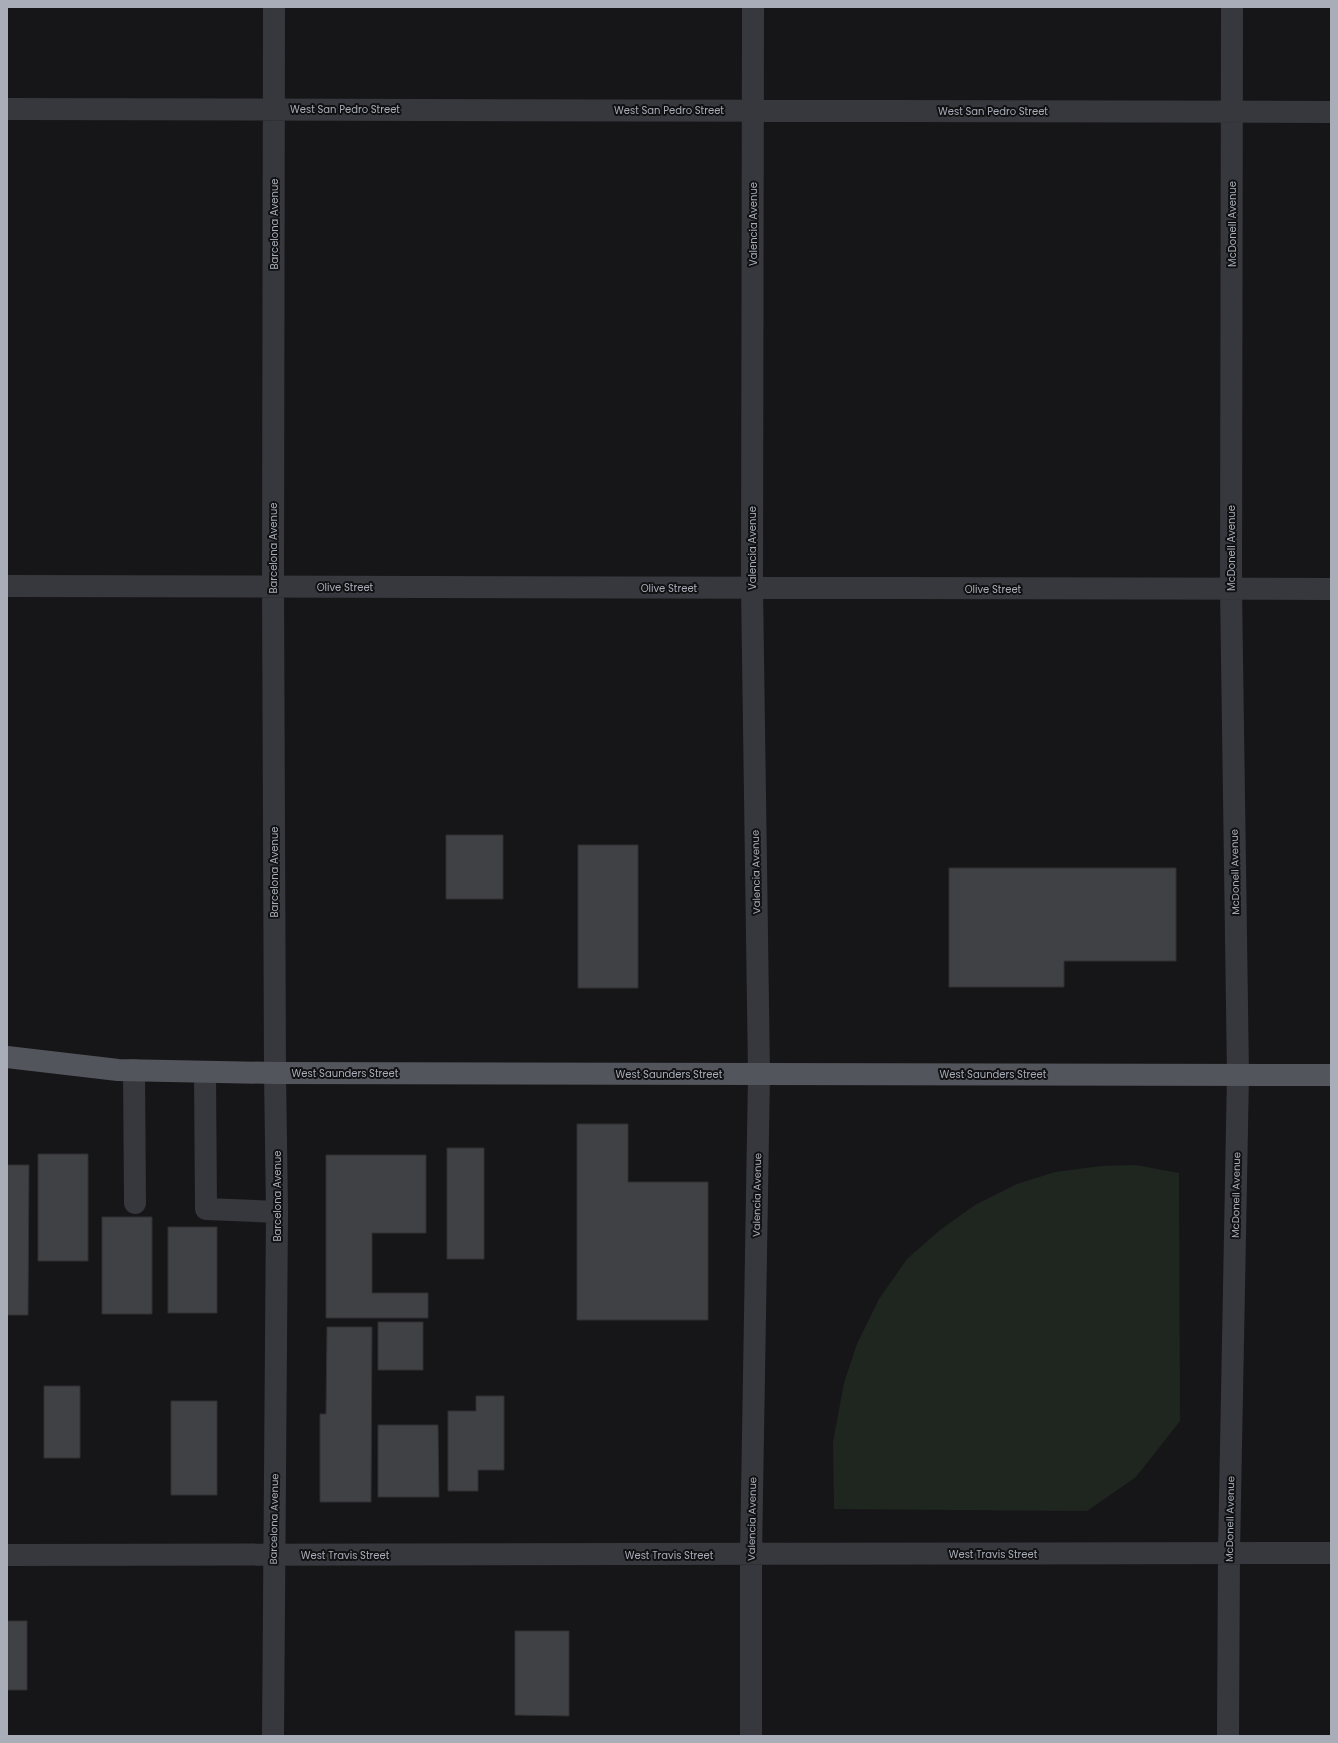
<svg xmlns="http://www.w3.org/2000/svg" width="1338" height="1743" viewBox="0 0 1338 1743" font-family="Poppins,sans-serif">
  <rect width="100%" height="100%" fill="#161618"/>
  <path fill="#1e261f" d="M1136,1165l43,8 1,248 -44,56 -49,34 -253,-2 -1,-67 11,-59 13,-39 22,-45 28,-40 33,-29 35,-25 42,-21 38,-12 46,-6z"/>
  <path fill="#404145" stroke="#303034" d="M446,835h57v64h-57z
    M578,845h60v143h-60z
    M949,868h227v93h-112v26h-115z
    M577,1124h51v58h80v138h-131z
    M447,1148h37v111h-37z
    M38,1154h50v107h-50z
    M326,1155h100v78h-54v60h56v25h-102z
    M7,1165h22l-1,150h-21z
    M102,1217h50v97h-50z
    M168,1227h49v86h-49z
    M378,1322h45v48h-45z
    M327,1327h45l-1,175h-51v-88h6z
    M44,1386h36v72h-36z
    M476,1396h28v74h-26v21h-30v-80h28z
    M171,1401h46v94h-46z
    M378,1425h60l1,72h-61z
    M7,1621h20v69h-20z
    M515,1631h54v85l-54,-1z"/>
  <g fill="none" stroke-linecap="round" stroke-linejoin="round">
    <path stroke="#37383d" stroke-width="22" d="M7,109l1324,3
      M7,586l1324,3
      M134,1070l1,133
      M205,1072l1,137 71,3
      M7,1555l1324,-2
      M273,1736l4,-524 -2,-139 -2,-487 1,-579
      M751,1736v-181l8,-481 -7,-486 1,-581
      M1228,1736l1,-183 9,-478 -7,-486 1,-582"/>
    <path stroke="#53555c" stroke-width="22" d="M7,1057l111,13 157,3 1056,2"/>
  </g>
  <g text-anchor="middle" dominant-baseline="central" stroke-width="4" stroke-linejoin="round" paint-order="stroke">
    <g font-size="10" fill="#a8adb8" stroke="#111113">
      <text x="345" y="109">West San Pedro Street</text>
      <text x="669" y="110">West San Pedro Street</text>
      <text x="993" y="111">West San Pedro Street</text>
      <text transform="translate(274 224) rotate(-90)">Barcelona Avenue</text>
      <text transform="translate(753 224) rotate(-90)">Valencia Avenue</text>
      <text transform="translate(1232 224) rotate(-90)">McDonell Avenue</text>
      <text transform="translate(273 548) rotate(-90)">Barcelona Avenue</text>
      <text transform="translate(752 548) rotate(-90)">Valencia Avenue</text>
      <text transform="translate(1231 548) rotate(-90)">McDonell Avenue</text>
      <text x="345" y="587">Olive Street</text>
      <text x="669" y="588">Olive Street</text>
      <text x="993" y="589">Olive Street</text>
      <text transform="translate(274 872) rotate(-90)">Barcelona Avenue</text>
      <text transform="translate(756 872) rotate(-91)">Valencia Avenue</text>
      <text transform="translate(1235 872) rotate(-91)">McDonell Avenue</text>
      <text x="345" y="1073">West Saunders Street</text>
      <text x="669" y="1074">West Saunders Street</text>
      <text x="993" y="1074">West Saunders Street</text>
      <text transform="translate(757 1195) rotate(-89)">Valencia Avenue</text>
      <text transform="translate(1236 1195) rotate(-89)">McDonell Avenue</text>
      <text transform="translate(277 1196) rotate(-90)">Barcelona Avenue</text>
      <text transform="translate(274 1519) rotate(-89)">Barcelona Avenue</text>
      <text transform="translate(752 1519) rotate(-89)">Valencia Avenue</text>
      <text transform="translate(1230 1519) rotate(-89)">McDonell Avenue</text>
      <text x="993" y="1554">West Travis Street</text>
      <text x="345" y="1555">West Travis Street</text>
      <text x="669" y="1555">West Travis Street</text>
    </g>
  </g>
  <rect width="1338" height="1743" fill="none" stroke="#a8adb8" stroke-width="16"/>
</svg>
